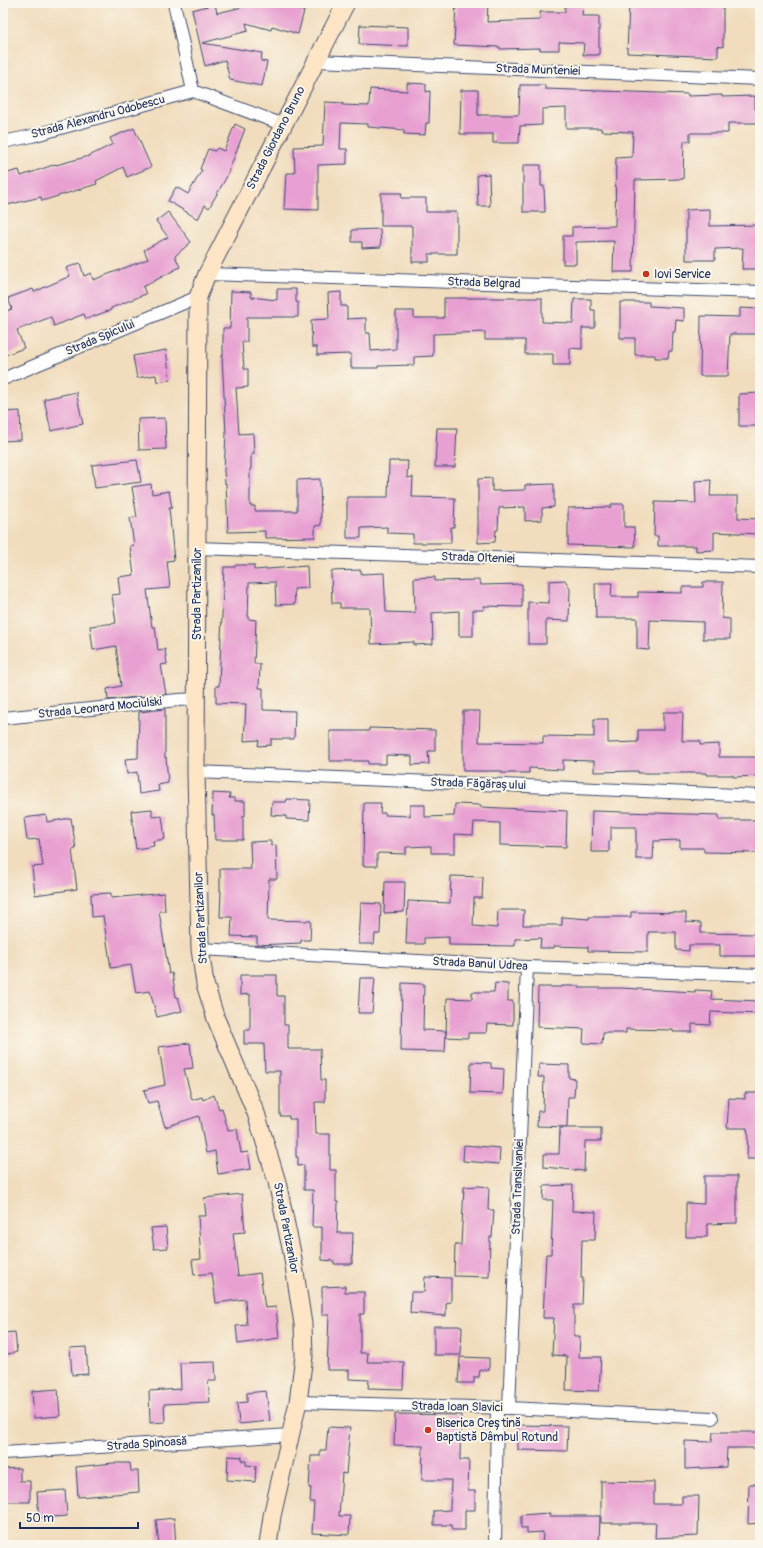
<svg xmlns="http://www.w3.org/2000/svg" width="763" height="1548" viewBox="0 0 763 1548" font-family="Pangolin,sans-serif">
  <rect width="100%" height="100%" fill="#fbf7ec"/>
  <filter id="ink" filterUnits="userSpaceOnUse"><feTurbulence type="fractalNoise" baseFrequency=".025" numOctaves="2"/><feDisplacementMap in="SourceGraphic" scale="8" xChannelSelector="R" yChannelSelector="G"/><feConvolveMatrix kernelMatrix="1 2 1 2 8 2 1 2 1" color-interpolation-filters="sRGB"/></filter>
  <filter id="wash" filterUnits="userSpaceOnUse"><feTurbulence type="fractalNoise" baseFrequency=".012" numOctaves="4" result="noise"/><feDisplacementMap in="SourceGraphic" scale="16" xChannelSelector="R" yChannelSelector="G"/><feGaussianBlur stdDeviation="0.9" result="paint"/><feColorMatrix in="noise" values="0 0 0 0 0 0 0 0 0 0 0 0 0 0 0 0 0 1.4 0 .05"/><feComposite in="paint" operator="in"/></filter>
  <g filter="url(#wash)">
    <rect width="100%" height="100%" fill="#f1ddbd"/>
    <g id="blocks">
      <path fill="#e8a0d2" d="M260,3h10l34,8 -6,23 -26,-8 -1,4 -25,-7 2,8 -46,12 60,10 -1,8 6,1 -5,24 -32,-6 -5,-20 -20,6 -13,-56 23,-6 2,9z
        M456,3h32l-1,19 53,-2v-8h25v-9h18l-1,13h17v39h-16l1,-12 -25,-1v8h-19v-2l-40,1v-2l-46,-2z
        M629,3l94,3v41l-5,-1v11l-91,-4z
        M360,25l48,2v19l-49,-2z
        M407,83l19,1v8l4,-1 -1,32h-3l-1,12 -21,-1v-4l-36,-3v-3l-27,-1 -1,26h7v15l-29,1v45l-34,-1 2,-36h9l-1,-26 29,-1 2,-44 18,1 -1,2 27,1 1,-17 37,2z
        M520,85h25v4l143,5v2l34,-1v2l33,-1v13h3v14h-30v10h-38v8h-6l-1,38 -48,1 -2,92h-20l1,-31 -38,1v22h-13v-28h9v-9l43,-1 1,-68 16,-1 1,-25 -32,-1v-3h-35v-20l-24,1v16l-22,1 -1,17h-26v-9h-33l1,-44h17v25h41z
        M235,124l10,5 -19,49 -17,30 -4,-3 -7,14 -30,-18 8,-14 12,7 14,-24 -2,-1 8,-20 7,2 2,-3 7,3z
        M134,128l17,39 -24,10 -4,-10 -27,14 1,3 -55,17 -1,-4 -38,9v-32l16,-4 2,6 35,-12v1l33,-9 24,-12 -3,-6z
        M523,165h18v21h3l1,26h-22z
        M489,174l1,32h-12l-1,-31z
        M381,193h21l-1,5h25v14h31v42h-28v8h-17v-36h-31z
        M710,209v17l50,-1v33h-1l-1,11h-16l1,-21 -28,1v11h-29v-50z
        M168,212l23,30 -16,14 5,11 -37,20 3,7 -35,14v2l-25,9 -2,-5 -30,12 -3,-9 -34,13 7,18 -21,8v-44l9,-3 -4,-11 25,-9 1,3 36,-16 -4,-8 14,-5 4,13 7,-3 2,7 55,-21 -4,-9 24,-13 -12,-16z
        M380,229l1,18 -19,1v-6h-10v-12z
        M277,289h19v13h2v15h-51v25h-5l2,27h4v18l-12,1 3,46 14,-1 1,21h-3v15h-1v37h5v5h42v-31l23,-1 1,46 -6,1v11l-50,1v-7l-37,1 -2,-49 -1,1 -1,-13 2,-37 -4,-78 1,-1v-27h7l1,-37 20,1v5l26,3z
        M341,292v14h6v13l19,-1v15h4l1,18 25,-2v-38h18v7h30v-20h98v24l31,1 1,-24h17v11h4v18h-13v21l-12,-1v17h-17v-11h-28v-14h-40v-8l-52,2v22l-19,1v8l-36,1v2h-27v-14l-34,1v-8h-5l-1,-27 18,-1 -1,-26z
        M620,302h29v4l35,2v13l-8,-1 -1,12h-2l-1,19h-3l-1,7h-13v-3h-20v-17h-15z
        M740,308l20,1v25h-30l-2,42h-28l1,-60 39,1z
        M166,350l4,30 -13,2 -1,-7 -19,3 -4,-22z
        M76,392l7,32 -32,7 -7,-32z
        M760,393v33h-21v-32z
        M20,411l1,29 -18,1v-29z
        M165,418l1,31 -27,1 -1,-31z
        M437,428h20l-2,39h-20z
        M137,460l4,22 -46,6 -3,-23z
        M389,461h19l-1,17 6,-1 -1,20 43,1 -1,29h-3v16h-38v-9l-26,-1v-6l-26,1v10h-14v-41h41z
        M492,478v13l33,-1v-5l29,-1v23l-12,1v12l-17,1v-14l-26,1 -1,22h-2l-1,12 -17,1v-64z
        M711,480l-1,16h28v22l22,1v15l-46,-2v18l-18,1v-5h-38v-10h-4l1,-34 41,1 -1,-22z
        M151,484l1,10 17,-3 3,17h-3l5,52 -7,1 3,27 -23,2 5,37h3l3,23 7,-1 2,15 -6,1 5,29 -58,6 -1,-11 14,-3 -5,-40 -23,4 -3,-24 26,-3 -4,-28 8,-1 -2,-17 16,-2 -4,-29 4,-1 -4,-27 7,-1 -5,-30z
        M611,504h13v23h10l1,20 -67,-2v-37l43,-1z
        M236,565h18v5l53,-4 1,22 -14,1 1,15 -19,1 -1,-23 -26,1 -1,36 8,1 -2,44h6l-1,24h4v22l32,1 -1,28h-23v6l-13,1 1,-6 -15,1 2,-37 -30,-1v-17h3l5,-119h11z
        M361,570v4l23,-1 2,39 29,1 -1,-35 21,-1v4l45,-1 1,5 41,-1v23l-38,-1v4h-11v26h-14v-25l-27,2 1,31 -19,1v-3l-43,2 -1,-36h-30v-5h-8l-1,-32z
        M565,580l5,9 -1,32 -23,-1v24h-18v-42l21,1v-22z
        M703,582h20l-1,36 8,1v20h-27v-17l-53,-2 -1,30 -12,-1v-31h-41l-1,-35h17l-1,14h27v-5l44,1v-6h21z
        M165,709v49l1,-1 2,26 -10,2 1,6 -20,3 -2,-22 -10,2 -2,-15 13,-1 1,-46z
        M463,711h17l-1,31 64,1v-7l51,1v-18h14v24l30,-1v-12h25v-18h20l-1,29h18v4l19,-1v13h41v19l-27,1v-2h-27v-2h-68v-2l-44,1v-11l-31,-1v10l-34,-2v5h-28v-2h-38z
        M369,728l66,2v21h-7l1,13 -17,1v-9l-26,-1v9h-18v-3h-38v-30h39z
        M213,793l17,1 -1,4h6v3h10v15h-2v24h-28l-1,-25h-2z
        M287,799l23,1 -1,20 -23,-1v-3l-15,-1 1,-13h14z
        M364,803h17l-1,10h5v2l25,1v-11h15v12l29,-1 1,-12 26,1 -1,2 87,4 -1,36 -66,-2v-22l-26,-1 -1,13 -18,-1v19h-24v-7l-25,1v7l-26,-1 -3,1v12h-14z
        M152,809v8l10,-1 3,23 -12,2 1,5 -18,3 -5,-38z
        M592,811l127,4v5h41v33l-56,-1v-4h-24v-8l-26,1 -1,18h-17v-32h-25v14l-2,1v10h-18z
        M46,815l1,7 24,-4 5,31 -4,1 5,39 -42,6 -3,-28 11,-1 -4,-27 -12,1 -3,-22z
        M271,841v5l5,-1 1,34h-8l-1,41 43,1 -1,19h-9v3l-44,2v-8l-26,-1 1,-19h-12l1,-26h-1v-22h31l-1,-27z
        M451,876l32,1 -1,21h-8l-1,28 24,2 1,-18h26l-1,15h39v-8l27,2v-2h42v-5l55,1v9l15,1v10l55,1v22h-36v-11h-31v6l-13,-1v-18h-28v20l-60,-1v-4l-34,-1v2h-14l1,-10 -26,1v7l-66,-1v-8l-25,1v6h-18l2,-43 42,2z
        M385,882h20l-1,30 -20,1z
        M111,893v5l53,-5 1,18h-6l10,63 3,-1 4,24h2l4,14 -25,6 -7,-26 -14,2 -5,-28 -20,3 -8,-52 -11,1 -1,-23z
        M361,903l20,1 -1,30h-5l-1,10h-15z
        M240,975h37v21h7v29h4v24h32l1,31h4v22h-10l1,32h14v36h6v32h2l-1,31h16l-1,31h-18v-3l-12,-1v-33h-10l1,-37h-9v-25l-6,1v-9h-2v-38h-7v-3h-9v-45h-15l-1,-27h-20v-14h6v-36l-10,1z
        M360,978h15l-3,35h-14z
        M402,983l22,1 -1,46 23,1 -1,21 -44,-1z
        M495,983l13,1v17h5v24l-26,-1 -1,9h-18v5l-22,-1 1,-39 25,1v-7h22z
        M562,986h17v2h41l75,4v-2l17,1 -1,8 49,2v13l-49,-2 -1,13 -18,-1v8h-19v-2l-47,-1v4h-23l-1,11 -19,-1 1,-14 -47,-2 1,-40h24z
        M190,1043l3,25 -9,1 8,31 10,-3 1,3 11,-5 5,14 3,-1 6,22 9,-1 4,24 7,-1 3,17 -33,5 -3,-23 -9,2 -7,-37 -34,11 -8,-26 -9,2 -4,-13 21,-5 -6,-38z
        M471,1062l20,1v5l13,1 -1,25 -33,-1z
        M539,1064l30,1v13l6,1 -1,18h-6l-1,30 -30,-1 1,-15h5l1,-34h-6z
        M745,1093h15v66h-13l1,-28h-1v-3h-20l2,-30 16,1z
        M560,1128h41v13h-16l-1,30 -40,-4v-13h15z
        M464,1145l36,3 -1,16 -36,-3z
        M704,1176h33v47l-30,1v13h-21v-34l18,1z
        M573,1185l-1,26 24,1 -1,28h-13l-1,38h2l-1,27h-8v31h6l-1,21h22l-2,34 -33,-1 1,-34 -15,-1 2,-37h-11l3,-64h5l2,-54h-10l1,-14z
        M479,1186l10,1 -1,23h6l-2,27h-2l-1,40 -35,-1 1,-31h6l3,-58z
        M242,1194l3,38 -12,1 5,43 22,-3 5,35 11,-1 3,31 -41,6 -2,-18 11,-1 -2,-26 -29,4 -4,-30 -18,2 -2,-15 9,-1 -3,-43h8l-2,-18z
        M166,1227l2,21 -14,1 -3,-21z
        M425,1277l26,1v24l-5,1v13l-36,-3 1,-21h13z
        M345,1286v6h19v22h-4v39h8l-1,9h37l-1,27 -35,-1 1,-8 -20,-1v-9h-22l2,-55h-7v-28z
        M434,1326h28l-1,29h-27z
        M15,1332l2,20 -14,3v-22z
        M86,1347l2,27 -16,1 -2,-27z
        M460,1357l29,1v12h-9l-1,7h-5v6h-16z
        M215,1362l1,19h-8l2,21 -46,2 1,18 -15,1 -1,-32 32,-2 -1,-26z
        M58,1389l2,27 -26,2 -2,-27z
        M266,1391l4,30 -31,3 -2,-21 10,-1v-9z
        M395,1414l66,1 -1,45h9l-1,31h7v19h-10v20h-13l-1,-5h-17v-14l16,-1 1,-30h-29l1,-34 -29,-1z
        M518,1425l50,1 -1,25 -49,-1z
        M328,1427l22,1 -4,46 -4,-1 -3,43h11l-1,19 -37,-2 2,-31h-4l1,-14h-2l2,-32h9v-6h6z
        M713,1432h47v16h-33l-1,19 -41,2v-28l27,1z
        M228,1456l14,1v4h4v4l10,1 -1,16 -28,-2z
        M113,1463h17l1,8h7l1,21 -61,5 -2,-30z
        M20,1468v13h10v21h-27v-33z
        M601,1481l53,1v22h28v-8h17l-1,40 -43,2 1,-15h-55z
        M749,1484h11v39l-12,1z
        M65,1490l2,26 -28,2 -2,-26z
        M550,1513l-1,3h51l-1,27h-29v2h-28l1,-13 -16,1v-5h-6v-13z
        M174,1518l2,27h-17l-3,-25z"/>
    </g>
  </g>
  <g filter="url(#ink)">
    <use href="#blocks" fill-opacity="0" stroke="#3b496c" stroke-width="1"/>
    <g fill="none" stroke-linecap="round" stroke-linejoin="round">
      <defs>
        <path id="street" d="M174,3l19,88 91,34
          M316,61l444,18
          M3,142l29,-6 161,-45
          M207,274l553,18
          M3,379l195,-82
          M197,548l563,19
          M3,718l175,-18 19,-1
          M196,772l564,24
          M200,949l327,18 233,8
          M298,1402l211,6 203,10
          M509,1408l18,-441
          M3,1453l288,-18
          M495,1545l2,-137"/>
        <path id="secondary" d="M268,1545l4,-29 26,-114 6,-46 -1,-32 -11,-71 -15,-71 -21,-69 -40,-94 -11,-35 -5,-35 -4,-177 2,-475 9,-23 139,-271"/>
      </defs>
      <use href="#street" stroke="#3b496c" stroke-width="14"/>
      <use href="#secondary" stroke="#3b496c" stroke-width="19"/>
      <use href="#street" stroke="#fff" stroke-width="12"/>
      <use href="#secondary" stroke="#fee5c5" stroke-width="17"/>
    </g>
  </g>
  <g fill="#c8321e" stroke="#fbf7ec" stroke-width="1.5">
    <circle cx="646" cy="274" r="4"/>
    <circle cx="428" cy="1430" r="4"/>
  </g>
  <g text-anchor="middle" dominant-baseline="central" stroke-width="4" stroke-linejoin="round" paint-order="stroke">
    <g font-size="12" fill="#1b2f5e" stroke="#fbf7ec">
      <text transform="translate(538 70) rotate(2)">Strada Munteniei</text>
      <text transform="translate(98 117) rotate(-15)">Strada Alexandru Odobescu</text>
      <text transform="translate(276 138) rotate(-63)">Strada Giordano Bruno</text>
      <text transform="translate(484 283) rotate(2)">Strada Belgrad</text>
      <text transform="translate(100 338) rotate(-23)">Strada Spicului</text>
      <text transform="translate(478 558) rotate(2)">Strada Olteniei</text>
      <text transform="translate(197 594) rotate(-90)">Strada Partizanilor</text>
      <text transform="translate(100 708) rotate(-6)">Strada Leonard Mociulski</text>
      <text transform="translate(478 784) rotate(2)">Strada Făgărașului</text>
      <text transform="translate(201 918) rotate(-93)">Strada Partizanilor</text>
      <text transform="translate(480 964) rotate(3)">Strada Banul Udrea</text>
      <text transform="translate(518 1187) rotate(-88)">Strada Transilvaniei</text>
      <text transform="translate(286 1228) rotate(79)">Strada Partizanilor</text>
      <text transform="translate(457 1407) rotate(1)">Strada Ioan Slavici</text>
      <text transform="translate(147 1444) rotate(-4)">Strada Spinoasă</text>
    </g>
    <g font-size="12" fill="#1b2f5e" stroke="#fbf7ec" text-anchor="start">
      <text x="654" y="274">Iovi Service</text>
      <text x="436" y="1423">Biserica Creștină<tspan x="436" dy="14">Baptistă Dâmbul Rotund</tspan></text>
    </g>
  </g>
  <rect width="763" height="1548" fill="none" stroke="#fbf7ec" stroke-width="16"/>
  <path d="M20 1522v6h118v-6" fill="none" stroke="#1b2f5e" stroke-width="2"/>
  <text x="26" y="1522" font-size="12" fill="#1b2f5e" stroke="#fbf7ec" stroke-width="3" paint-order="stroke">50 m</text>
</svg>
